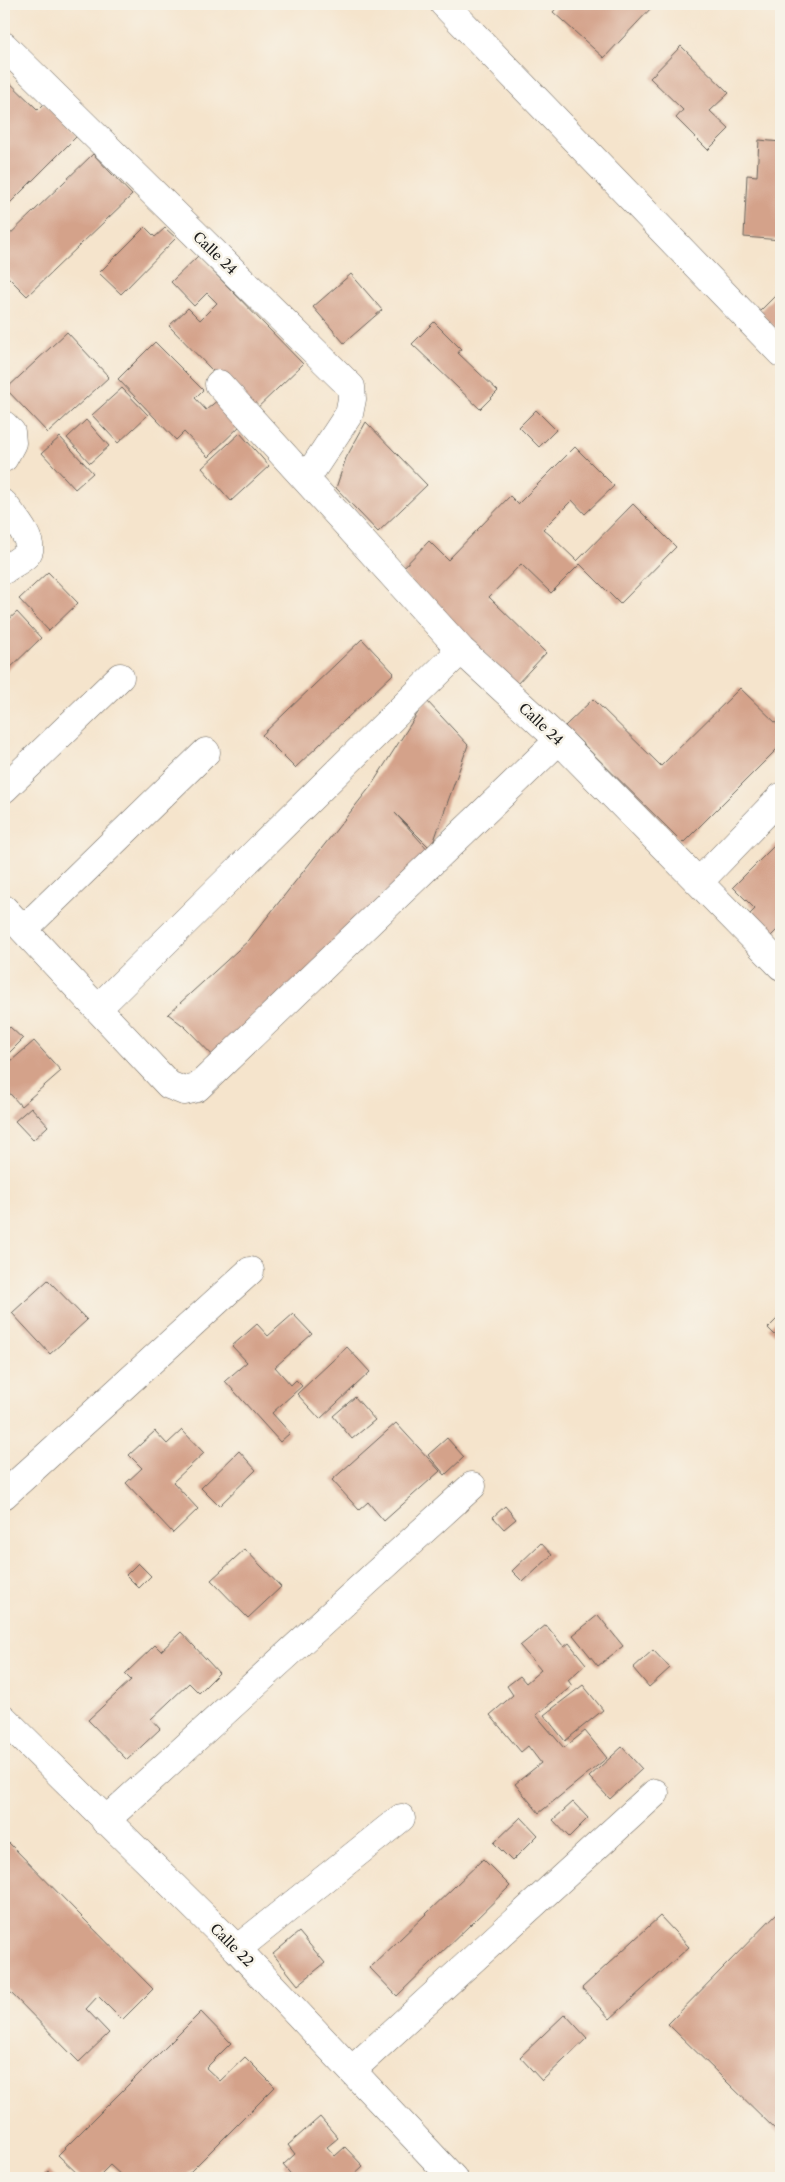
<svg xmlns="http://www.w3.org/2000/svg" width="785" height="2182" viewBox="0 0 785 2182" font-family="'Libre Caslon Text',serif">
  <rect width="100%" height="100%" fill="#f7f3e8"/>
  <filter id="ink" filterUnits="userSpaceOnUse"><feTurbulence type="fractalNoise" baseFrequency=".02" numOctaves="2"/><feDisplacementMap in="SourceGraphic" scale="10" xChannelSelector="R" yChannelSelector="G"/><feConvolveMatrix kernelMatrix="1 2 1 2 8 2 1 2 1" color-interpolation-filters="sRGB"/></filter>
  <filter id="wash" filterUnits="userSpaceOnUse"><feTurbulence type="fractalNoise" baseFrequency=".0096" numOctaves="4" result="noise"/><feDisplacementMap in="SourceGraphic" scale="20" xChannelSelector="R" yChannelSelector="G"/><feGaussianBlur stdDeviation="1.12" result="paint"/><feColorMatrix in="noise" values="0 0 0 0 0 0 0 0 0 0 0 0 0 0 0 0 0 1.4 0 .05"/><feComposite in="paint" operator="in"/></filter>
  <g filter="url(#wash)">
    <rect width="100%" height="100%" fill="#f5e4cc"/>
    <g id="blocks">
      <path fill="#d4a28a" d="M560,4h91l2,2 -49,52 -51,-46z
        M681,46l48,47 -19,18 19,18 -21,21 -32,-32 7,-8 -33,-32z
        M4,77l34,33 6,-6 33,32 -73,73z
        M759,140l22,2v98l-37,-3 3,-62 10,1z
        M93,154l39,41 -105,101 -23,-23v-33z
        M145,227l10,10 10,-9 11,10 -55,56 -22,-21z
        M198,256l105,108 -50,48 -84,-86 19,-18 12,12 17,-17 -10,-10 -13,13 -23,-24z
        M351,274l31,36 -38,33 -31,-36z
        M781,290v43l-22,-21z
        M434,322l27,27 -3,4 40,38 -18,18 -68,-65z
        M67,332l42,45 -61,56 -42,-44z
        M155,342l48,48 -8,8 11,12 13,-11 24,24 -35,34 -24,-25 -8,8 -58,-61z
        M122,388l26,27 -30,28 -26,-28z
        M536,410l20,20 -17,17 -20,-20z
        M86,420l23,26 -19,17 -23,-25z
        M366,422l61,63 -49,47 -42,-44 10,-30z
        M240,433l29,33 -38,35 -29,-33z
        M60,437l33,36 -18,16 -33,-36z
        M575,447l39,39 -29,28 -13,-14 -29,29 7,6 27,26 56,-57 43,43 -56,57 -40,-40 -29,29 -30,-29 -32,33 57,56 -30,32 -116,-114 29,-30 19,19 62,-64 8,8z
        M48,572l30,31 -29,28 -30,-32z
        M17,612l24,26 -37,36v-50z
        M362,639l32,34 -99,95 -33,-33z
        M740,688l41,40v17l-98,98 -118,-117 28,-27 68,67z
        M426,700l42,45 -37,104 -36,-36 36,40 -213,208 -33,-34 -17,-13 81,-74 122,-154z
        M781,839v87l-11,11 -22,-21 7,-7 -22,-22z
        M10,1027l13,12 -19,19v-25z
        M34,1041l27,30 -40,35 -17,-19v-20z
        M31,1107l17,19 -15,14 -18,-19z
        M48,1280l39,40 -37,34 -38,-41z
        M293,1314l19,20 -37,33 16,18 5,-5 6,6 -30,27 18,20 -10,9 -55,-61 22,-19 -15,-16 25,-22 11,12z
        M781,1315v26l-13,-13z
        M347,1347l23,25 -50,47 -23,-25z
        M355,1397l20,23 -23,19 -19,-23z
        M396,1423l44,48 -56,50 -16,-19 -9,8 -27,-30z
        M182,1430l22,23 -31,29 25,27 -25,24 -47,-50 16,-15 -13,-13 26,-24 12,13z
        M447,1438l17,19 -19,18 -17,-20z
        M239,1451l17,19 -37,36 -18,-18z
        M505,1506l11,13 -12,10 -11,-12z
        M541,1543l11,12 -29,27 -11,-11z
        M245,1549l36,38 -33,31 -37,-38z
        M138,1563l13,13 -12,12 -13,-13z
        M598,1615l25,31 -25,20 -25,-31z
        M546,1625l18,22 5,-4 17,21 -18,16 4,6 -36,29 28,33 21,-17 22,27 -68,55 -24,-29 26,-21 -13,-17 -7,6 -31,-37 23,-20 -6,-9 13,-10 6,7 15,-13 -21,-24z
        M181,1632l38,41 -20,20 -10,-10 -38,36 9,10 -33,31 -39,-40 43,-40 -6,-6 30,-29 6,6z
        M653,1650l17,18 -21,19 -16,-19z
        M583,1685l20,25 -38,31 -21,-26z
        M622,1747l20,22 -32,30 -21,-22z
        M573,1802l15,16 -19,19 -16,-17z
        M521,1817l17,18 -26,26 -18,-18z
        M9,1843l144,146 -31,31 -24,-24 -12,13 23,24 -30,29 -75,-76v-137z
        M483,1859l27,27 -113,110 -27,-28z
        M781,1909v226l-113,-111z
        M660,1916l29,31 -79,72 -28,-31z
        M299,1932l26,31 -27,22 -25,-31z
        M201,2012l30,31 -25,25 14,13 25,-24 30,30 -91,91h-60l-14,-13 -13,13h-15l-24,-23z
        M565,2014l22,24 -45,43 -22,-24z
        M320,2117l18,21 -11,9 8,9 10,-9 18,19 -13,12h-56l-11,-13 12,-11 -7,-9z
        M48,2171l7,7h-14z"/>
    </g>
  </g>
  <g filter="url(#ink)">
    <use href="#blocks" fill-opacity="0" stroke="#68625a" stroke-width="1"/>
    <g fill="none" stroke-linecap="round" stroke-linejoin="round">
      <defs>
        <path id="minor" d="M444,4l337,349
          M4,46l347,341 1,12 -3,15 -43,65
          M219,384l242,266 98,90 222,226
          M4,425l7,7 1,11 -8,15
          M4,504c7,10 33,39 23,50 -6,6 -16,11 -23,16
          M4,789l116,-112
          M699,882l82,-85
          M4,909l165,176 15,6 13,-3 362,-348
          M24,929l182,-177
          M98,1008l363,-358
          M4,1495l246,-224
          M4,1719l233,230 216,229
          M105,1821l367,-335
          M237,1949l164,-131
          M352,2070l303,-277"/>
      </defs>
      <use href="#minor" stroke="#68625a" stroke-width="29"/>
      <use href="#minor" stroke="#fff" stroke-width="28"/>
    </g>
  </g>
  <g text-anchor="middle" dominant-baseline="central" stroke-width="5" stroke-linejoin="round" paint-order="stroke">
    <g font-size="14" fill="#1c1c1c" stroke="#f7f3e8">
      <text transform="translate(215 253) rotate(44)">Calle 24</text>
      <text transform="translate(541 724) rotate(43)">Calle 24</text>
      <text transform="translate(232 1945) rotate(45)">Calle 22</text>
    </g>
  </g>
  <rect width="785" height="2182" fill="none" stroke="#f7f3e8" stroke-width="20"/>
</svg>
